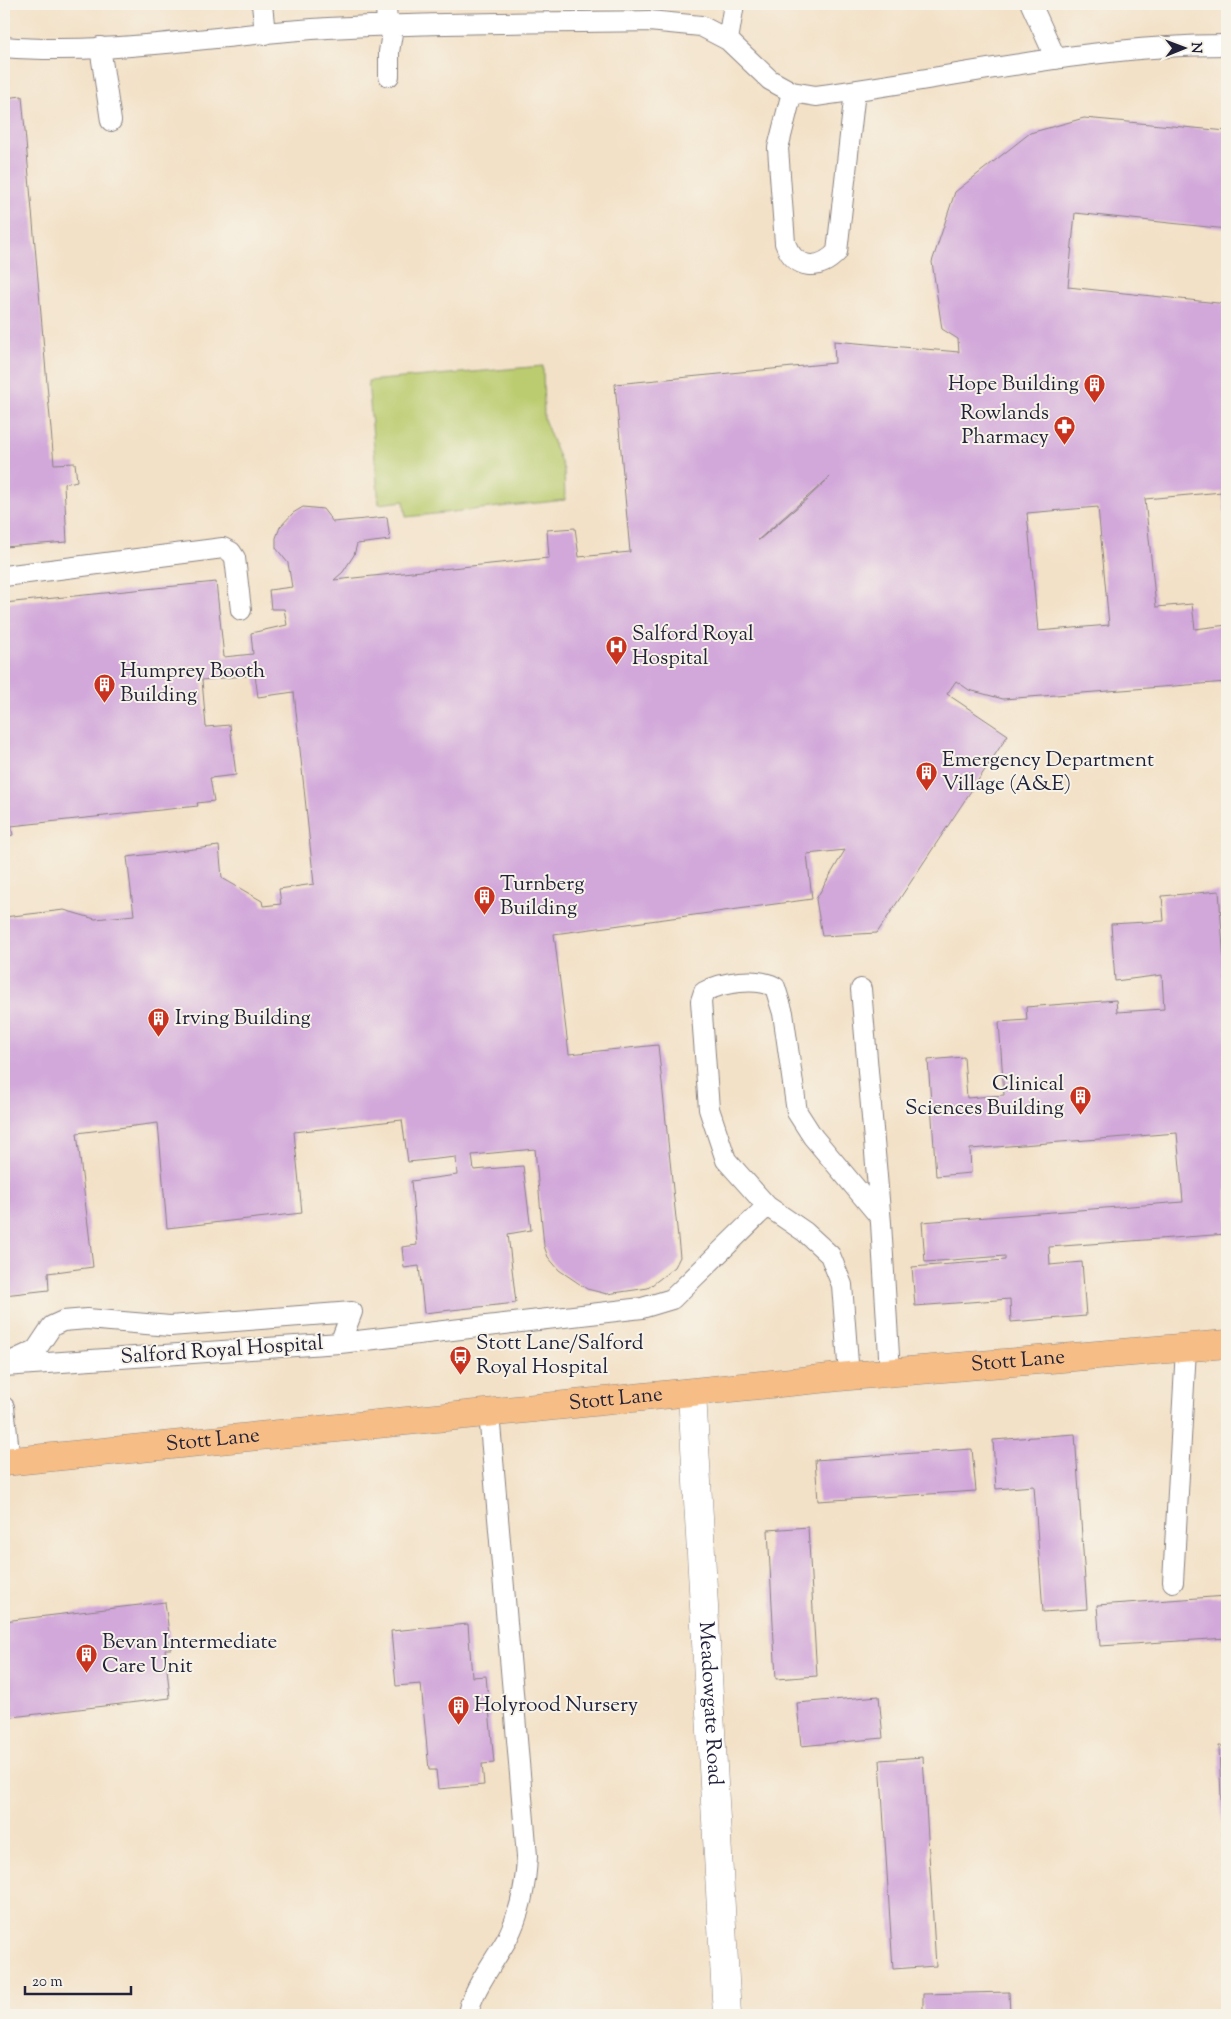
<svg xmlns="http://www.w3.org/2000/svg" width="1231" height="2019" viewBox="0 0 1231 2019" font-family="'Sorts Mill Goudy',serif">
  <rect width="100%" height="100%" fill="#f7f3e8"/>
  <filter id="ink" filterUnits="userSpaceOnUse"><feTurbulence type="fractalNoise" baseFrequency=".02" numOctaves="2"/><feDisplacementMap in="SourceGraphic" scale="10" xChannelSelector="R" yChannelSelector="G"/><feConvolveMatrix kernelMatrix="1 2 1 2 8 2 1 2 1" color-interpolation-filters="sRGB"/></filter>
  <filter id="wash" filterUnits="userSpaceOnUse"><feTurbulence type="fractalNoise" baseFrequency=".0096" numOctaves="4" result="noise"/><feDisplacementMap in="SourceGraphic" scale="20" xChannelSelector="R" yChannelSelector="G"/><feGaussianBlur stdDeviation="1.12" result="paint"/><feColorMatrix in="noise" values="0 0 0 0 0 0 0 0 0 0 0 0 0 0 0 0 0 1.4 0 .05"/><feComposite in="paint" operator="in"/></filter>
  <g filter="url(#wash)">
    <rect width="100%" height="100%" fill="#f3e1c7"/>
    <path fill="#bbcc6f" stroke="#6e7755" d="M543,366l1,53 20,51 1,30 -159,17 -2,-16 -25,3 -11,-123z"/>
    <g id="blocks">
      <path fill="#d2a8da" fill-rule="evenodd" d="M22,96l32,368 21,-1 2,18 -13,3 3,58 -63,5v-449z
        M1084,118l143,13v98l-152,-16 -7,74 159,17v230l-5,-42 -77,7 11,108 36,-3 3,25 32,-4v57l-224,17 -34,-9 -13,-9 -9,13 61,41 -131,198 -55,3 -6,-37 29,-49 -38,4 5,45 -258,35 15,120 89,-9 22,212 -5,10 -27,21 -41,6 -20,-5 -28,-19 -11,-13 -4,-11 -9,-97 -63,6 2,15 49,-4 8,64 -23,4 8,69 -92,10 -5,-47 -15,2 -2,-21 15,-2 -6,-64 46,-6 -1,-18 -48,5 -6,-42 -108,12 8,81 -135,15 -9,-105 -81,10 16,134 -45,6 1,17 -45,5v-378l60,-7 31,9 39,-4 -7,-58 92,-11 3,32 40,23 1,5 18,-2 -2,-15 35,-5 -20,-192 -36,5 -3,-22 -53,5 4,47 24,-2 6,50 -26,3 4,23 -17,2 1,3 -187,20 2,9 -9,2v-47h3l-3,-32v-155l212,-21 8,75 29,-3 -2,-21 36,-8 -3,-16h-13l-2,-19 23,-3 -4,-24 -12,-15v-10l4,-11 13,-14 10,-6 20,2 10,13 54,-5 3,23 -33,4 -3,11 -11,17 -9,8 215,-22 -2,-28 28,-2 4,29 51,-5 -15,-168 220,-21 -1,-22 125,11 -1,-13 -16,-10 -10,-67 23,-70 75,-59zM830,477l-22,21 -49,42h-1zM1098,507l11,118 -71,6 -11,-118z
        M1219,891l8,114v229l-178,13 1,18 32,-3 4,54 -75,6 -1,-23 -95,7 -3,-39 93,-7v-4l-80,6 -3,-40 261,-20 -6,-69 -207,16 1,24 -35,3 -8,-116 36,-3 3,41 37,-3 -5,-73 28,-2 -1,-13 90,-7 1,12 47,-3 -2,-34 -47,6 -4,-57 53,-3 -2,-25z
        M1075,1434l12,175 -44,3 -9,-126 -38,3 -3,-49z
        M972,1449l4,42 -158,10 -3,-41z
        M808,1527l9,149 -41,3 -8,-149z
        M1227,1596v42l-127,8 -3,-41z
        M165,1602l6,47h-6l5,49 -166,20v-97z
        M468,1624l4,53 14,-1 8,87 -12,1 2,21 -46,4 -2,-19h-7l-8,-86 -25,2 -5,-55z
        M879,1696l4,42 -82,8 -4,-43z
        M1219,1746h8v157h-2z
        M923,1757l13,209 -43,3 -13,-209z
        M1009,1992l1,23h-87v-21z"/>
    </g>
  </g>
  <g filter="url(#ink)">
    <use href="#blocks" fill-opacity="0" stroke="#8a8281" stroke-width="1"/>
    <g fill="none" stroke-linecap="round" stroke-linejoin="round">
      <defs>
        <path id="service" d="M262,4l3,30
          M386,4l1,23
          M734,4l-6,36 42,40 22,12 24,4c137,-18 273,-51 411,-51
          M1031,4l25,55
          M4,47c107,9 216,-13 324,-19 106,-6 214,-5 321,-7l52,5 27,14
          M100,47l11,74
          M389,76v-24l4,-25
          M792,92l-14,56 7,95c10,27 34,28 52,9l18,-161
          M4,576l219,-28 8,4 4,6 6,52
          M861,989l20,234 9,149
          M340,1343l302,-35 30,-9 95,-93
          M4,1365l32,-15 16,-24 11,-5 24,-2 83,7 182,-14 -12,31 -336,23
          M849,1376l-7,-91 -12,-30 -25,-23 -38,-26 -41,-46 -17,-51 -8,-108 3,-9c18,-10 53,-15 71,-5l8,26 14,99 16,25 67,80
          M4,1407l6,54
          M1173,1582l13,-233
          M468,2015c2,-22 28,-56 39,-76 14,-27 19,-53 20,-83l-38,-443"/>
        <g id="minor">
          <path id="s1" d="M692,1393l35,622"/>
        </g>
        <g id="primary">
          <path id="s2" d="M4,1462l845,-86 378,-32"/>
        </g>
      </defs>
      <use href="#service" stroke="#8a8281" stroke-width="22"/>
      <use href="#minor" stroke="#8a8281" stroke-width="29"/>
      <use href="#primary" stroke="#8a8281" stroke-width="29"/>
      <use href="#service" stroke="#fff" stroke-width="20"/>
      <use href="#minor" stroke="#fff" stroke-width="28"/>
      <use href="#primary" stroke="#f6be86" stroke-width="28"/>
    </g>
  </g>
  <defs>
    <symbol id="building-pin" viewBox="-11 -11 22 30"><path d="M0 17L-7.5 6A9.5 9.5 0 1 1 7.5 6Z" fill="#c8321e" stroke="#f7f3e8"/><path d="M-4-6H4V6H1V3H-1V6H-4ZM-2.5-4.3h1.7v1.8h-1.7ZM.8-4.3h1.7v1.8H.8ZM-2.5-1h1.7V.8h-1.7ZM.8-1h1.7V.8H.8Z" fill="#fff"/></symbol>
    <symbol id="pharmacy-pin" viewBox="-11 -11 22 30"><path d="M0 17L-7.5 6A9.5 9.5 0 1 1 7.5 6Z" fill="#c8321e" stroke="#f7f3e8"/><path d="M-2-6h4v4h4v4h-4v4h-4v-4h-4v-4h4Z" fill="#fff"/></symbol>
    <symbol id="hospital-pin" viewBox="-11 -11 22 30"><path d="M0 17L-7.5 6A9.5 9.5 0 1 1 7.5 6Z" fill="#c8321e" stroke="#f7f3e8"/><path d="M-5-5h3v3.5h4V-5h3V5h-3V1.5h-4V5h-3Z" fill="#fff"/></symbol>
    <symbol id="bus-pin" viewBox="-11 -11 22 30"><path d="M0 17L-7.5 6A9.5 9.5 0 1 1 7.5 6Z" fill="#c8321e" stroke="#f7f3e8"/><path d="M-5-6H5V4H4V6H2V4H-2V6H-4V4H-5ZM-3.5-4V0h7V-4ZM-3.5 1.2v1.5H-2V1.2ZM2 1.2v1.5H3.5V1.2Z" fill="#fff"/></symbol>
  </defs>
  <g fill-rule="evenodd">
    <use href="#building-pin" x="1082" y="372" width="25" height="34"/>
    <use href="#pharmacy-pin" x="1052" y="414" width="25" height="34"/>
    <use href="#hospital-pin" x="604" y="634" width="25" height="34"/>
    <use href="#building-pin" x="92" y="672" width="25" height="34"/>
    <use href="#building-pin" x="914" y="760" width="25" height="34"/>
    <use href="#building-pin" x="472" y="884" width="25" height="34"/>
    <use href="#building-pin" x="146" y="1006" width="25" height="34"/>
    <use href="#building-pin" x="1068" y="1084" width="25" height="34"/>
    <use href="#bus-pin" x="448" y="1344" width="25" height="34"/>
    <use href="#building-pin" x="74" y="1642" width="25" height="34"/>
    <use href="#building-pin" x="446" y="1694" width="25" height="34"/>
  </g>
  <g text-anchor="middle" dominant-baseline="central" stroke-width="4" stroke-linejoin="round" paint-order="stroke">
    <g font-size="21" fill="#22223b" stroke="#f7f3e8" text-anchor="start">
      <text x="1079" y="385" text-anchor="end">Hope Building</text>
      <text x="1049" y="414" text-anchor="end">Rowlands<tspan x="1049" dy="24">Pharmacy</tspan></text>
      <text x="632" y="635">Salford Royal<tspan x="632" dy="24">Hospital</tspan></text>
      <text x="120" y="672">Humprey Booth<tspan x="120" dy="24">Building</tspan></text>
      <text x="942" y="761">Emergency Department<tspan x="942" dy="24">Village (A&amp;E)</tspan></text>
      <text x="500" y="885">Turnberg<tspan x="500" dy="24">Building</tspan></text>
      <text x="175" y="1019">Irving Building</text>
      <text x="1064" y="1085" text-anchor="end">Clinical<tspan x="1064" dy="24">Sciences Building</tspan></text>
      <text x="476" y="1344">Stott Lane/Salford<tspan x="476" dy="24">Royal Hospital</tspan></text>
      <text x="102" y="1643">Bevan Intermediate<tspan x="102" dy="24">Care Unit</tspan></text>
      <text x="474" y="1706">Holyrood Nursery</text>
    </g>
    <g font-size="21" fill="#22223b" stroke="#f7f3e8">
      <text transform="translate(222 1351) rotate(-4)">Salford Royal Hospital</text>
      <text stroke="none"><textPath href="#s2" startOffset="1019">Stott Lane</textPath></text>
      <text stroke="none"><textPath href="#s2" startOffset="615">Stott Lane</textPath></text>
      <text stroke="none"><textPath href="#s2" startOffset="210">Stott Lane</textPath></text>
      <text stroke="none"><textPath href="#s1" startOffset="311">Meadowgate Road</textPath></text>
    </g>
  </g>
  <rect width="1231" height="2019" fill="none" stroke="#f7f3e8" stroke-width="20"/>
  <g transform="translate(1184 48) rotate(89)" stroke="#f7f3e8" stroke-width="4" paint-order="stroke">
  <path d="M0-4L9 19L0 12L-9 19Z" fill="#22223b"/>
  <text y="-8" font-size="14" font-weight="bold" text-anchor="middle" fill="#22223b">N</text>
  </g>
  <path d="M25 1986v8h106v-8" fill="none" stroke="#22223b" stroke-width="2.5"/>
  <text x="32" y="1986" font-size="15" fill="#22223b" stroke="#f7f3e8" stroke-width="4" paint-order="stroke">20 m</text>
</svg>
